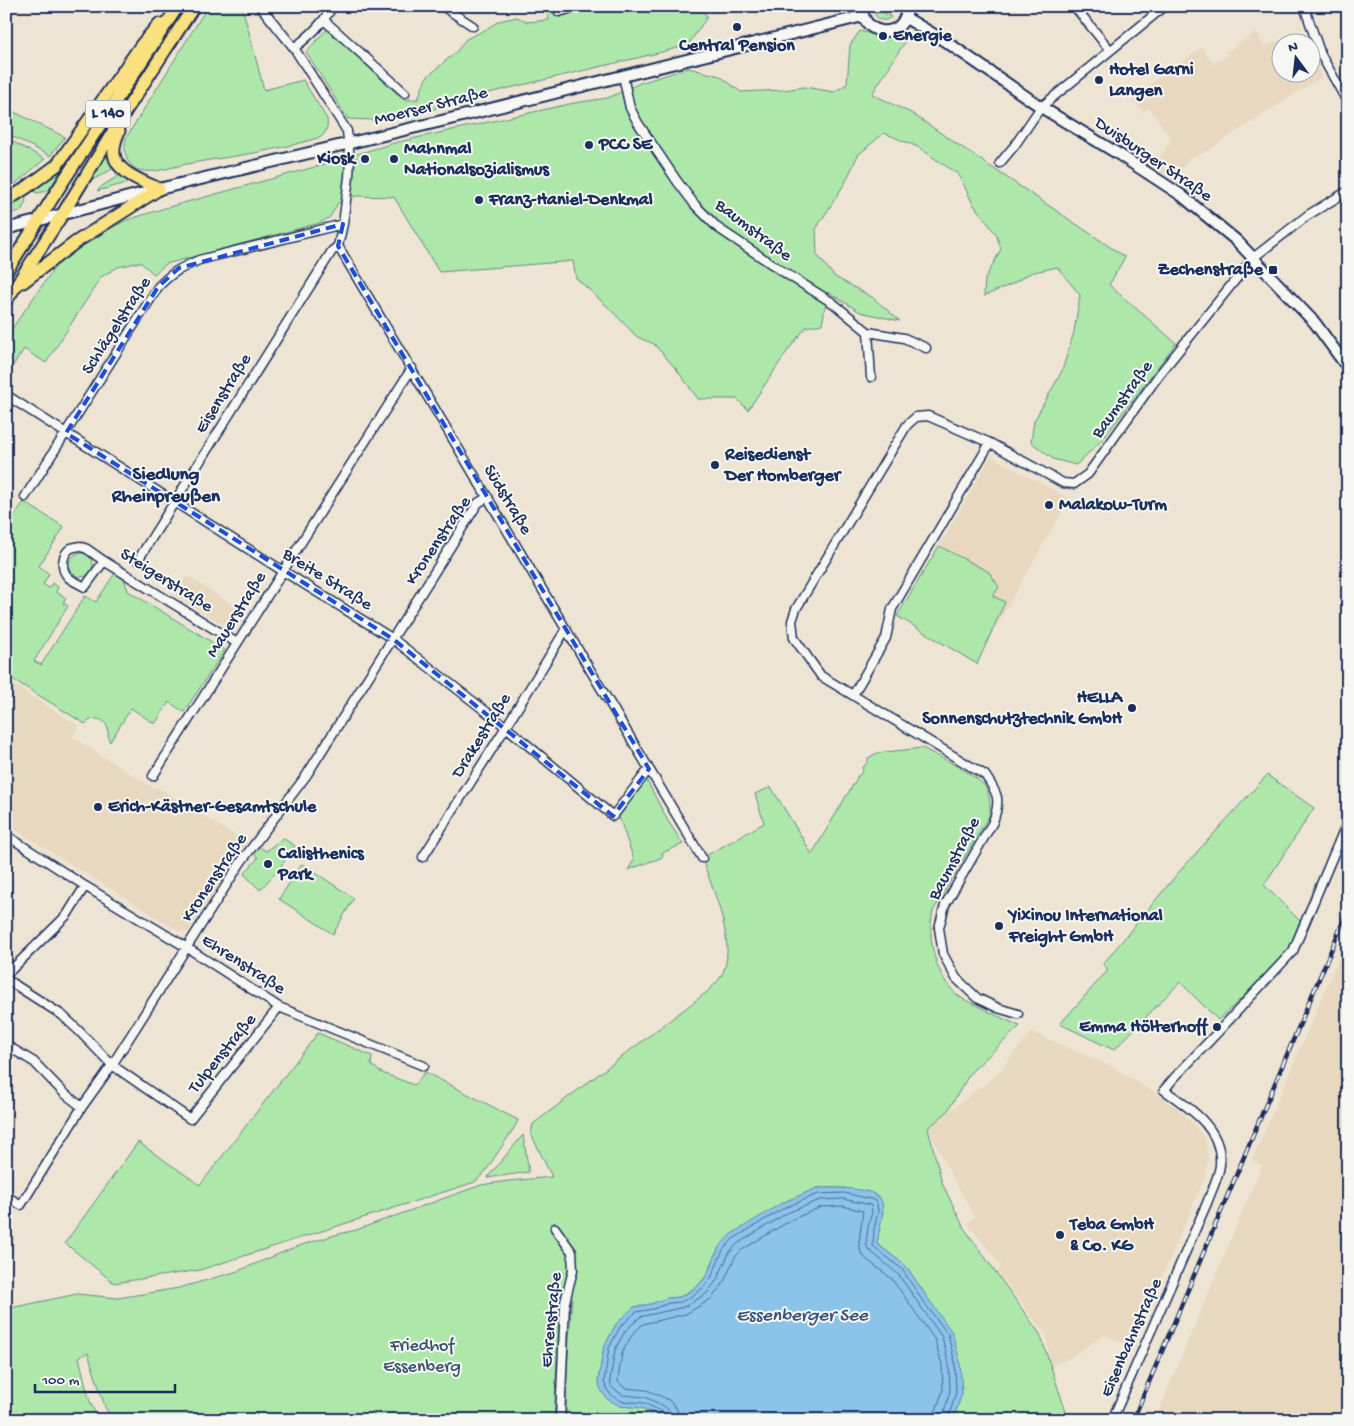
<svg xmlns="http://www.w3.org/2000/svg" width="1354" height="1426" viewBox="0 0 1354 1426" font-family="'Gochi Hand',sans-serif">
  <rect width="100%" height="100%" fill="#ede4d4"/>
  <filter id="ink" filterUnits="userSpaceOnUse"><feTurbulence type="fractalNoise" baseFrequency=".02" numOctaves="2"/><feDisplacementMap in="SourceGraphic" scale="10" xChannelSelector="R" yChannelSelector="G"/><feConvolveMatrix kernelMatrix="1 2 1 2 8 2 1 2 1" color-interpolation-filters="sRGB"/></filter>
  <g filter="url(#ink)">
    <path fill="#e7d8bf" d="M1257,32l7,14 38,-13 3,9h-23v30h30v-14l9,19 -114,74 -18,7 -14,22 -21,-13 18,-28 -23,-31 -7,4 -10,-14 70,-51 11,17 15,-8 -2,-4z
      M991,456l78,43 -92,161 -78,-43z
      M187,576l60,38 -10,13 -8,1 -54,-33z
      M6,680l73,46 -7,11 83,52 2,-2 90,56 -59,89 -9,-1 -173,-107z
      M1347,939h1v481h-193l107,-255 -10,-4z
      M1032,1032l78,34 44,26 26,19 14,14 11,14 3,19 -3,19 -61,141 -11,29 -29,-12 -41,27 -2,-2 -9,5 -3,-10 -2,-19 -50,-65 5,-5 -35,-43 8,-7 -23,-39 -24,-49 68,-53z"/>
    <path fill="#aee7aa" stroke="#648b84" d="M208,6h34l22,84 39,-10 24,39c1,7 0,13 -6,18 -17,5 -35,10 -52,13 -26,6 -51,8 -77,13 -15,2 -39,12 -53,7 -14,-5 -16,-20 -13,-32z
      M545,6h156l6,11 -19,28 -30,8 -216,51 -9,6h-16l-43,10 -26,-1 -42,-67 21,-23 77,71 14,-1 8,-21 31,-27 9,-12 17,-8 16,-10 18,-4 10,5 22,-2z
      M873,6h22v3l-8,-2 -3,6 7,4c-9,8 -18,0 -18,-11z
      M860,31l15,4 27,-2 8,1 -38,60 39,19 214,144 -16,28 67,58 -73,96 -27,26 -23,-6 -22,-17 3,-21 28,-50 12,-39 6,-37 -23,-28 -27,6 -18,11 -28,12 1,-17 16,-30 -5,-15 -23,-30 -14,-29 -41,-28 -34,-14 -26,22 -13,28 -29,46 1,26 18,22 37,20 28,24 -40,-9 -32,-20 -6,32 -16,3 -18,23 -40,60 -11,-11h-39l-21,-29 -23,-26 -17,-7 -28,-29 -33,-30 -3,-17 -134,11 -45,-75 -38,-1 -18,7 -8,14 -10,6 -154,41 -12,10 -14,-12 -22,5 -17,10 -55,86 -22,-14 -18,27v-39l54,-77 29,-21 38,-19 38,-12 157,-43 28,-9 48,-14 176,-39 34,-5 32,-15 48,-15 32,8 21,16 43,-2 20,-3 30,5 13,-8 3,-39z
      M6,108l59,29 -15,19 -44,-23z
      M6,138l39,21 -30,25 -9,4z
      M106,157h3l5,11 -23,13z
      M58,171l2,1 -12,19 -11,2 -4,-2z
      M120,175l7,5v3l-30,8 5,-5z
      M25,197l1,4 -5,10 -15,3v-6z
      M24,502l40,25 -25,39 10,8 -6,10 6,4 3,-5 6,4 -2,5 10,6 -3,5 5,3 -34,55 7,4 44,-69 11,6 19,-29 9,5 4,13 97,59 -41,62 -15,-10 -14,22 -24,-16 -21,34c-3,-5 -1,-11 -3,-16 -5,-10 -16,-8 -22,-2l-79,-49v-148z
      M939,546l50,26 10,15 -6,9 12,6 -28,62 -80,-48z
      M69 565a12 12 0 1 1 24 0a12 12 0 1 1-24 0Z
      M922,748c16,8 56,27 64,40 5,9 4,18 3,28l-56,95c-7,28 3,68 27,86 4,3 9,5 14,7 15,8 30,15 46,22l-49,46 -24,40 -19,16 14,55 22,45 76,106 26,78 6,8h-119l9,-27 -35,-96 -21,-31 -29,-22 2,-15 4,-17 -4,-16 -9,-3 -26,-5h-27l-35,15 -24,16 -39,28 -12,28 -8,10 -19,12 -13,1 -16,6 -17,3 -30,40 -6,34 22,25 22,2 18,8 1,4h-95c0,-41 3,-82 6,-123l-12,-2 -6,125h-441l-8,-13 -17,-54 -9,4 10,42 9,21h-92v-111l71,-15 41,4 61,-10 59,-17 60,-25 37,-11 21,-5 125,-45 27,-4 44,-4 -21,-43 2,-10 174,-132c4,-4 9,-9 13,-14 20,-30 -8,-89 -18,-120l62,-35 -9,-29 16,-7 41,67 45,-76v-2h2l4,-6 -1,-2c3,-2 6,-6 6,-10l9,-5z
      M1267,775l47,33 -50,77 36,36 -11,28 -46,48 -25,23 -38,-38 -66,68 -54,-26 48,-54 -5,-6 75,-91z
      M646,779l22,42 15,23 -21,9 1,4 -35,13 6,-10 -15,-43z
      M283,838l12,8 -17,24 -18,20 -16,-16 14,-16 -5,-7 3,-6 10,6z
      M302,864l52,34 -21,36 -54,-35z
      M318,1033l54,23 -1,9 11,8 32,12 11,-13 93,48 -4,8 -29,44 -10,10 -275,88 -86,13 -49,-40 73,-101 62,43z
      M523,1135l6,37 -42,6z"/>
    <path fill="#8cc3ea" stroke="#5f88b2" d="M817,1188c14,0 61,-2 65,14 3,10 -4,31 -5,42l29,22 21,31 25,35 8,30 2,31 -9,27h-292l-1,-4 -18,-8 -22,-2 -13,-7 -6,-9 -3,-9 6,-34 12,-23 18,-17 17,-3 16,-6 13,-1 9,-5 10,-7 8,-10 12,-28 11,-12 52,-32z"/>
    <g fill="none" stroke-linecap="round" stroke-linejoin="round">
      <path stroke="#486a96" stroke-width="1" d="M665,1420l-2,-8 -19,-9 -23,-2 -10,-6 -5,-7 -2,-6 5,-34 11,-21 16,-15 17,-3 16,-6 12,-1 11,-6 11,-8 8,-10 12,-28 10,-11 51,-31 34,-14 26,-1 31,7 2,3 1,9 -4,17 -1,17 29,23 20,31 26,34 7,29 1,29 -8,28
        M672,1420l-2,-9 -6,-5 -19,-9 -22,-2 -8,-5 -4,-4 -1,-6 5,-30 10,-19 15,-14 44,-10 22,-13 11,-14 12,-27 8,-9 50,-31 33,-13 23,-1 28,6 1,7 -4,15 -2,16 2,6 30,25 44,63 7,27 1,27 -8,29
        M679,1420l-2,-11 -8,-9 -22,-10 -22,-2 -7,-6v-3l4,-26 10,-18 11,-11 43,-10 25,-15 12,-15 12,-27 7,-7 49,-30 30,-13 22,-1 20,5 -4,31 2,11 5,6 26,20 43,61 7,25 1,25 -8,23 -1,7"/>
      <defs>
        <path id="minor" d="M260,6l34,42 53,83 3,28 -1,18 -6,47 -5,22 364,612
          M442,6l31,20
          M557,6l2,6 21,-6
          M1074,6l36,44
          M1304,6l17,49 27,48
          M325,21l80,72
          M294,48c17,-13 28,-24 39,-42
          M623,76l7,32 8,15 39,58 18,24 23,23 67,45 48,30 35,29 3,45
          M1000,163l15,-18 26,-38 124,-101
          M868,332l36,6 22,10
          M6,395l277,176 110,68 113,88 107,89 36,-47
          M25,497l133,-210c14,-15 23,-19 41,-27l144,-36
          M138,560l194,-309 6,-5
          M104,561l-19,26c-5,-3 -13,-6 -17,-10 -8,-8 -6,-23 3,-29 3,-1 6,-1 8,-2l8,3 17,12 133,82
          M853,695l33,-57 6,-29 98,-166
          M153,776l259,-408
          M6,835l79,51 101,61 93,60 145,59
          M423,857l83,-130 60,-98
          M6,975l61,-60 18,-29
          M6,979l56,36 16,15 34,35 78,54 89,-112
          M1018,1014l-20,-6 -21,-10 -21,-20 -13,-24 -4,-26 6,-23 48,-83c8,-23 5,-28 -8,-47l-164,-99 -27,-38 -2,-17 4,-12 111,-184 9,-8 12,-1 62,27 73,40 11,1 14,-10 71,-99 94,-117 55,-43 40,-24
          M6,1045l28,17 30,31 18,14
          M6,1196l15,9 61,-98 30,-42 129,-203 65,-86 172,-273 10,-6
          M555,1228l17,24 1,18 -8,32 -5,118
          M1112,1420l95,-217c4,-11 12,-27 13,-38 3,-36 -30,-57 -56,-75l11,-13 42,-44 76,-82 55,-131"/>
        <path id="secondary" d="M862,6c-1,32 45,35 45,0
          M906,18l42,25 93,64 79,48 61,40 56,46 16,17 62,65 33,45
          M6,229l153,-40 295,-71 409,-102"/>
        <path id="primary" d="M119,131c-3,7 -6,16 -5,23 2,19 31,28 45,35
          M6,201l20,-13 31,-23 85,-121 17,-20
          M6,272l56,-89 116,-177
          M23,282l53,-40 83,-53
          M6,301l56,-86 63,-103 69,-106"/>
      </defs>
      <use href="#minor" stroke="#1b2f5e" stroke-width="11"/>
      <use href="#secondary" stroke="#1b2f5e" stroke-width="14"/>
      <use href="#primary" stroke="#1b2f5e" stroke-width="15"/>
      <use href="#minor" stroke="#f6f6f2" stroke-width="8"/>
      <use href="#secondary" stroke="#f6f6f2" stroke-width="10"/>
      <use href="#primary" stroke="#fae180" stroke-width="11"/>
      <defs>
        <path id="rail" d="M1133,1420l215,-510"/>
      </defs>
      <use href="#rail" stroke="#1b2f5e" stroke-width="4.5"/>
      <use href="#rail" stroke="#f6f6f2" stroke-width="2.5" stroke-dasharray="8" stroke-linecap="butt"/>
    </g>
  </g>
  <path fill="none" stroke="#1d4ed8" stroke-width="4" stroke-dasharray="10 6" stroke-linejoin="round" d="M343,224l-5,22 311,523 -36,47 -220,-177 -327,-206 92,-146 21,-19z"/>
  <g fill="#1b2f5e" stroke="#f6f6f2" stroke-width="2">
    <circle cx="737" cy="27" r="5"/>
    <circle cx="883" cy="36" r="5"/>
    <circle cx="1099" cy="80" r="5"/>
    <circle cx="589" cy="145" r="5"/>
    <circle cx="365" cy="159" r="5"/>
    <circle cx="394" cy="159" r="5"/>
    <circle cx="479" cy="200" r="5"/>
    <rect x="1268" y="265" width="10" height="10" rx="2.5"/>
    <circle cx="715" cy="465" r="5"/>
    <circle cx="1049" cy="505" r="5"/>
    <circle cx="1132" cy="708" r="5"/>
    <circle cx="98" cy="807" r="5"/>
    <circle cx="268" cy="864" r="5"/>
    <circle cx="999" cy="926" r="5"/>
    <circle cx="1217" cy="1027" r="5"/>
    <circle cx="1060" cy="1235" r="5"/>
  </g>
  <g text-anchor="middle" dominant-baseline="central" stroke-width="4" stroke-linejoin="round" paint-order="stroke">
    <rect fill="#f6f6f2" stroke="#5d6b8a" stroke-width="1" x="85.5" y="100.5" width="45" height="27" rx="4"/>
    <g font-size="16" font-weight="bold" fill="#1b2f5e">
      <text x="108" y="114">L 140</text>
    </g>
    <g font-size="18" font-weight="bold" fill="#1b2f5e" stroke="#f6f6f2" text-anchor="start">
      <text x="893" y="36">Energie</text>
      <text x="737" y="46" text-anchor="middle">Central Pension</text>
      <text x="1109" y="70">Hotel Garni<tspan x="1109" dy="21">Langen</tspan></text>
      <text x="599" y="145">PCC SE</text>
      <text x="404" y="149">Mahnmal<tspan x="404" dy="21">Nationalsozialismus</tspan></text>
      <text x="355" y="159" text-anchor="end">Kiosk</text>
      <text x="489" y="200">Franz-Haniel-Denkmal</text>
      <text x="1263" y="270" text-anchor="end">Zechenstraße</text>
      <text x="725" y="455">Reisedienst<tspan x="725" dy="21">Der Homberger</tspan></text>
      <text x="1059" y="505">Malakow-Turm</text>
      <text x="1122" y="698" text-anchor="end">HELLA<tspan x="1122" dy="21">Sonnenschutztechnik GmbH</tspan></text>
      <text x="108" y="807">Erich-Kästner-Gesamtschule</text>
      <text x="278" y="854">Calisthenics<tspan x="278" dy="21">Park</tspan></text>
      <text x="1009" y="916">Yixinou International<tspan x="1009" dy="21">Freight GmbH</tspan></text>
      <text x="1207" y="1027" text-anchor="end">Emma Hölterhoff</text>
      <text x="1070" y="1225">Teba GmbH<tspan x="1070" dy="21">&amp; Co. KG</tspan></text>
    </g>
    <g font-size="18" fill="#1b2f5e" stroke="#f6f6f2">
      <text transform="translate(431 107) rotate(-14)">Moerser Straße</text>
      <text transform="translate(1153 160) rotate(34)">Duisburger Straße</text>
      <text transform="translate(753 231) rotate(37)">Baumstraße</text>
      <text transform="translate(117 326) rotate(-57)">Schlägelstraße</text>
      <text transform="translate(224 394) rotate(-58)">Eisenstraße</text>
      <text transform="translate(1123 400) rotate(-54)">Baumstraße</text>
      <text transform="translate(507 500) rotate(59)">Südstraße</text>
      <text transform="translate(439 541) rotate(-56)">Kronenstraße</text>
      <text transform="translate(327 580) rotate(32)">Breite Straße</text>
      <text transform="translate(166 581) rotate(32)">Steigerstraße</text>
      <text transform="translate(237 615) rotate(-58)">Mauerstraße</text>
      <text transform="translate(482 736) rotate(-58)">Drakestraße</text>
      <text transform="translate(955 859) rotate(-62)">Baumstraße</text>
      <text transform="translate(215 878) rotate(-56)">Kronenstraße</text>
      <text transform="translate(243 965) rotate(33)">Ehrenstraße</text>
      <text transform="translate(223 1054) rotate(-51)">Tulpenstraße</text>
      <text transform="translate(552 1320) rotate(-84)">Ehrenstraße</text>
      <text transform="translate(1132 1338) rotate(-66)">Eisenbahnstraße</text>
    </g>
    <g font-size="18" fill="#38546d" stroke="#f6f6f2">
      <text x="422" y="1346">Friedhof<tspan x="422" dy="21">Essenberg</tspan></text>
    </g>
    <g font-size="19" font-weight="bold" fill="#1b2f5e" stroke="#f6f6f2">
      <text x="166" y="475">Siedlung<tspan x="166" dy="22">Rheinpreußen</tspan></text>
    </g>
    <g font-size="19" font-style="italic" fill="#375481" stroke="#f6f6f2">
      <text x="802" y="1316">Essenberger See</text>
    </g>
  </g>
  <rect width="1354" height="1426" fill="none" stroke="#f6f6f2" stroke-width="25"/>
  <rect x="12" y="12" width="1329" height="1401" fill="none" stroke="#1b2f5e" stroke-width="2" filter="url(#ink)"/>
  <g transform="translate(1296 58) rotate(345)"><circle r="24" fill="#f6f6f2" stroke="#9ea6b7"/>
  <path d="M0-4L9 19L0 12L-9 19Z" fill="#1b2f5e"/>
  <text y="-8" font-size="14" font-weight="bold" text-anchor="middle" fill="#1b2f5e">N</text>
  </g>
  <path d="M35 1384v8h140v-8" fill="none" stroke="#1b2f5e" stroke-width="2.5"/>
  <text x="42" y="1384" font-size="15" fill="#1b2f5e" stroke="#f6f6f2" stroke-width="4" paint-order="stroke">100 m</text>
</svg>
